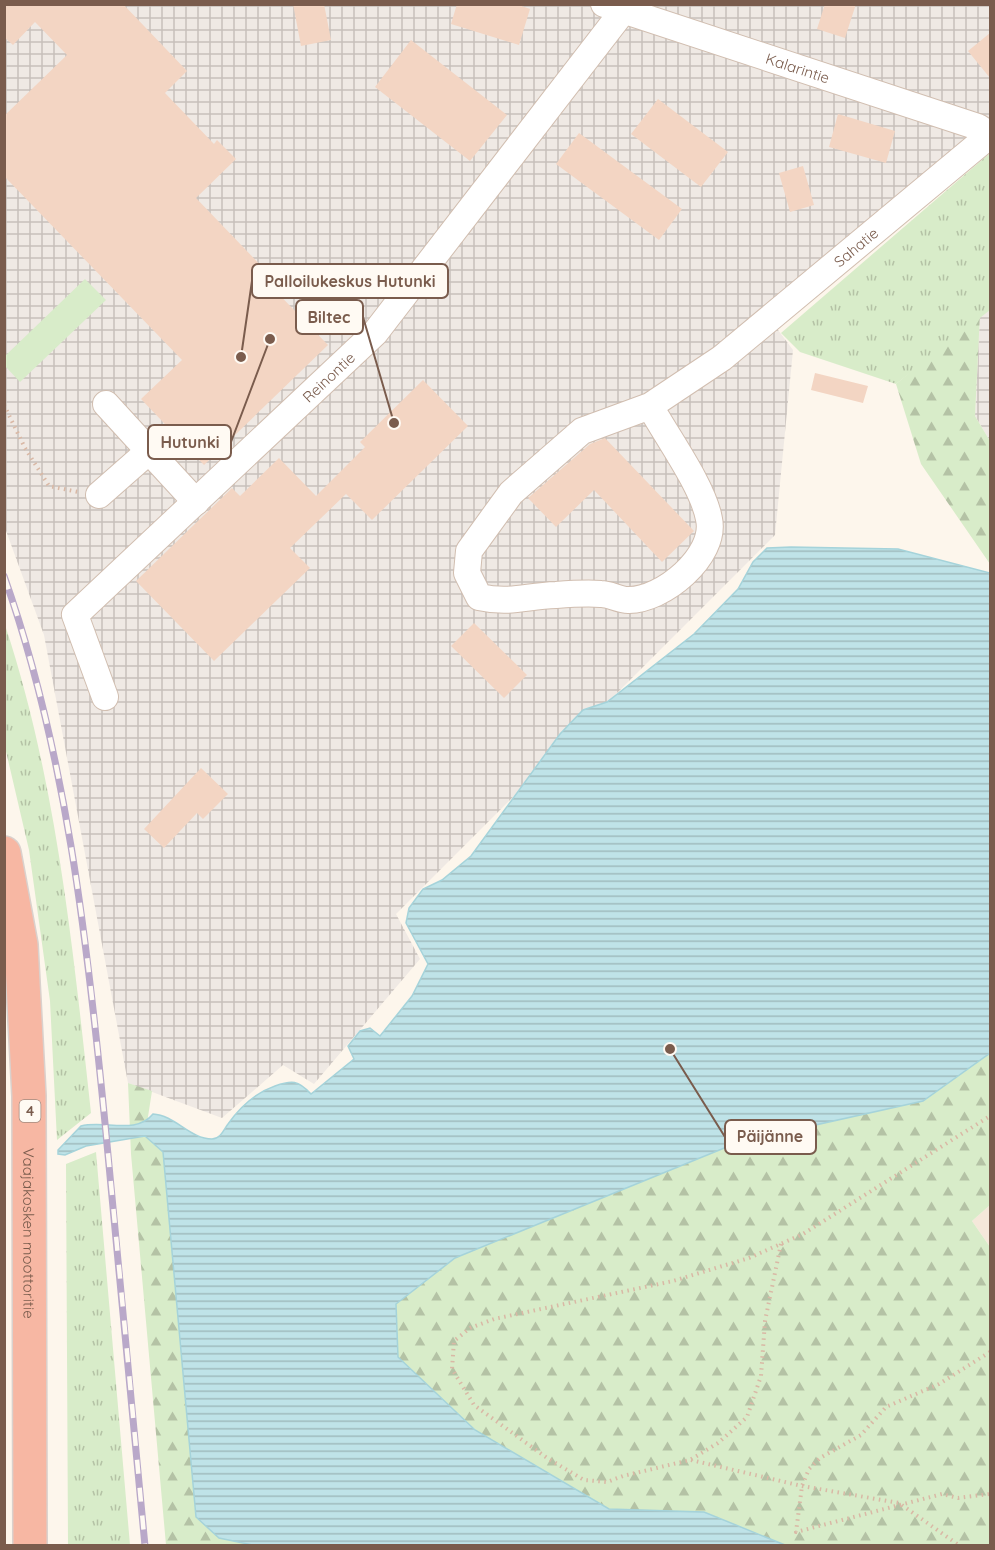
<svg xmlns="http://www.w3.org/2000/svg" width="995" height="1550" viewBox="0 0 995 1550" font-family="Quicksand,sans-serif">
  <defs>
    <pattern id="industrial-grid" width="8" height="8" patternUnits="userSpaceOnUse" patternTransform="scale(1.5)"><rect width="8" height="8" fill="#efe9e4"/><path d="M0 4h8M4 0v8" fill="none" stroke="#c7c0bb"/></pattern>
    <pattern id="grass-tufts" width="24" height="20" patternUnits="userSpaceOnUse" patternTransform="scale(1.5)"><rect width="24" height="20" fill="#d8ecc9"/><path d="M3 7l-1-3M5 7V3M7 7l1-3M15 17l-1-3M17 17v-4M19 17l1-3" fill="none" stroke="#b4c2a5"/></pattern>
    <pattern id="forest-firs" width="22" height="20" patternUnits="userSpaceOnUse" patternTransform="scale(1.5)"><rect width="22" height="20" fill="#d8ecc9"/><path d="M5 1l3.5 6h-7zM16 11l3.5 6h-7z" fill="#b4c2a5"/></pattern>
    <pattern id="water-rules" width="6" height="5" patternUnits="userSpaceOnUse" patternTransform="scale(1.5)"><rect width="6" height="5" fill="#bfe3e8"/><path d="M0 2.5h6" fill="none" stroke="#a0bbbe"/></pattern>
  </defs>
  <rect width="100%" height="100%" fill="#fdf6ec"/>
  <path fill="#f5e8da" d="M990,1205v42l-18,-26z"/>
  <path fill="url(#industrial-grid)" d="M5,5h985v128l-221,185 24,32 -18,185 -379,379 24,45 -106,125 -31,-19 -61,53 -94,-35 -84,-448 -39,-107z
    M990,307v134l-15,-25 5,-102z"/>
  <path fill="url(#grass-tufts)" d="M990,153v157l-94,74 -96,-32 -19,-19z
    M5,625c52,157 68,325 86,488l-34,27 -7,-139 -21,-151 -24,-103z
    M96,1152l34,393h-62l-2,-381z"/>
  <path fill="url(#forest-firs)" d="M980,314l-5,102 15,25v123l-69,-100 -25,-80z
    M990,1048v157l-18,16 18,26v298h-205l-81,-33 -95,-3 -134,-79 -78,-73 -1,-53 59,-46 284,-116 184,-41z
    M128,1083l24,8 -7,45 18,16 33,365 23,21 38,7h-91l-35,-391z"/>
  <path fill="#d8ecc9" d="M85,279l21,21 -86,82 -15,-16v-10z"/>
  <path fill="url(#water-rules)" stroke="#a5d3da" stroke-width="1.5" d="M791,547l107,2 92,24v480l-67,48 -184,41 -284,116 -59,46 2,53 77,73 134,79 95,3 81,33 -528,1 -38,-8 -23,-21 -33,-365 -18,-16 -59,10 -21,9 -7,-1v-4l23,-24c24,-6 55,9 72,-12 22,1 37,25 59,25 9,0 12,-10 16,-15 12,-17 27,-31 47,-38 17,-6 23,-6 36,8l43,-35 -6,-13 12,-15 10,-3 10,8 32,-40 16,-32 -22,-41 3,-15 14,-19 19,-9 29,-24 89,-122 23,-24 24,-8 87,-68 44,-45 15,-27 14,-14z"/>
  <path fill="#f3d5c3" d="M4,4h119l64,67 -22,22 49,51 3,-4 19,19 -40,39 73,76 -5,5 64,66 -124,120 -63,-66 41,-39 -178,-184v-60l63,-61 -32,-33 -22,23 -9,-8z
    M293,4h31l7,36 -30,6z
    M457,4h59l14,5 -11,36 -68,-21z
    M825,4h31l-11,34 -28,-9z
    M990,33v45l-22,-27z
    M411,40l96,75 -37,46 -95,-74z
    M658,99l70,53 -27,35 -70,-53z
    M838,114l57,17 -9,32 -57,-16z
    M579,133l103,76 -23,31 -103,-76z
    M803,166l11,39 -24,7 -11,-39z
    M815,373l53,13 -5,17 -52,-13z
    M423,380l45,46 -96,94 -26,-26 -56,54 20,20 -96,93 -78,-80 96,-93 8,8 39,-38 37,38 49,-49 -5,-5z
    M605,438l89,93 -32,31 -68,-72 -38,37 -28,-29 62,-54z
    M474,623l53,52 -23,23 -53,-52z
    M201,768l27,26 -25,25 -6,-6 -33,35 -20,-19z"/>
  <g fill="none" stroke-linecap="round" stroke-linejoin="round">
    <defs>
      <g id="minor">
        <path id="s1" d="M604,4l374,123 12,8"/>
        <path d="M106,404l43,47"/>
        <path id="s2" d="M650,406c17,31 53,80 59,113 8,37 -47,82 -81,81 -9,0 -18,-6 -27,-6 -14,-1 -31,0 -45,1 -31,1 -45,9 -77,2l-12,-24 2,-22 42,-58 71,-62 68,-25 72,-48 268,-223"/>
        <path d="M99,495l50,-44 47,51"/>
        <path id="s3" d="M105,697l-30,-82 300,-282 248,-322"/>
      </g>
      <g id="highway">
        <path id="s4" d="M4,853l17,92 8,151 1,450"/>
      </g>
    </defs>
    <use href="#minor" stroke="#d1beb0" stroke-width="28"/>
    <use href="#highway" stroke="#dad1cd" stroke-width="36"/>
    <path stroke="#d9b8a5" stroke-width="4" stroke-dasharray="1.5 4.5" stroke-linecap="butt" d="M4,405l21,43 24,38 29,6
      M781,1244l-16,77 -4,55 -14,41 -29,26 -28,17 -67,16 -16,6 -23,-2 -37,-22 -73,-53 -22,-36 2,-28 16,-13 24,-9 179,-38 76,-23 54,-24 187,-118
      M990,1352l-51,32 -53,23 -25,28 -41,23 -11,11 -7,17 -6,46 146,-38 16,4 32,-4
      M691,1460l111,26 97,17 61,43"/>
    <use href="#minor" stroke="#fff" stroke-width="26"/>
    <use href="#highway" stroke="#f7b7a3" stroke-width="33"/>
    <defs>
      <path id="rail" d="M4,576c62,175 83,363 101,547 14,141 27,282 40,423"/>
    </defs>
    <use href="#rail" stroke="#b9a8c9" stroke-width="7"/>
    <use href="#rail" stroke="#fffaf3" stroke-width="4.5" stroke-dasharray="14" stroke-linecap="butt"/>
  </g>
  <g text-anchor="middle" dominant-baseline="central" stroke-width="5" stroke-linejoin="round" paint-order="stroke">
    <rect fill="#fffaf3" stroke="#a28b7f" stroke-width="1.5" x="19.5" y="1100" width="21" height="22" rx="4.5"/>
    <g font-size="14" font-weight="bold" fill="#7a5c4d">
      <text x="30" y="1111">4</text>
    </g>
    <g font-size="15" fill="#7a5c4d" stroke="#fffaf3">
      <text stroke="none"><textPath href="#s1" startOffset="204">Kalarintie</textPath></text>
      <text stroke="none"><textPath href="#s2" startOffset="952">Sahatie</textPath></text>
      <text stroke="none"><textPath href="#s3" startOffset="435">Reinontie</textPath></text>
      <text stroke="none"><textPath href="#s4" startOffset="382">Vaajakosken moottoritie</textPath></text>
    </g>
  </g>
  <path fill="none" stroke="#7a5c4d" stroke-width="2" d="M241 357L252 281M394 423L363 317M270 339L231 442M670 1049L725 1137"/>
  <g fill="#7a5c4d" stroke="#fffaf3" stroke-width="2">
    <circle cx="241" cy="357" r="6"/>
    <circle cx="394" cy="423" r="6"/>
    <circle cx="270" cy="339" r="6"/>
    <circle cx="670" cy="1049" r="6"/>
  </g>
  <g fill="#fffaf3" stroke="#7a5c4d" stroke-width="2">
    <rect x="252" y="264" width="196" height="34" rx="6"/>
    <rect x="296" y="300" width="67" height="34" rx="6"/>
    <rect x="148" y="425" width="83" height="34" rx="6"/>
    <rect x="725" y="1120" width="91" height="34" rx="6"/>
  </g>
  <g font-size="16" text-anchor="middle" font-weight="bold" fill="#7a5c4d">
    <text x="350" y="287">Palloilukeskus Hutunki</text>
    <text x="329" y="323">Biltec</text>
    <text x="190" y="448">Hutunki</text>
    <text x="770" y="1142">Päijänne</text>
  </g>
  <rect width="995" height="1550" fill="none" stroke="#7a5c4d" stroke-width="12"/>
</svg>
